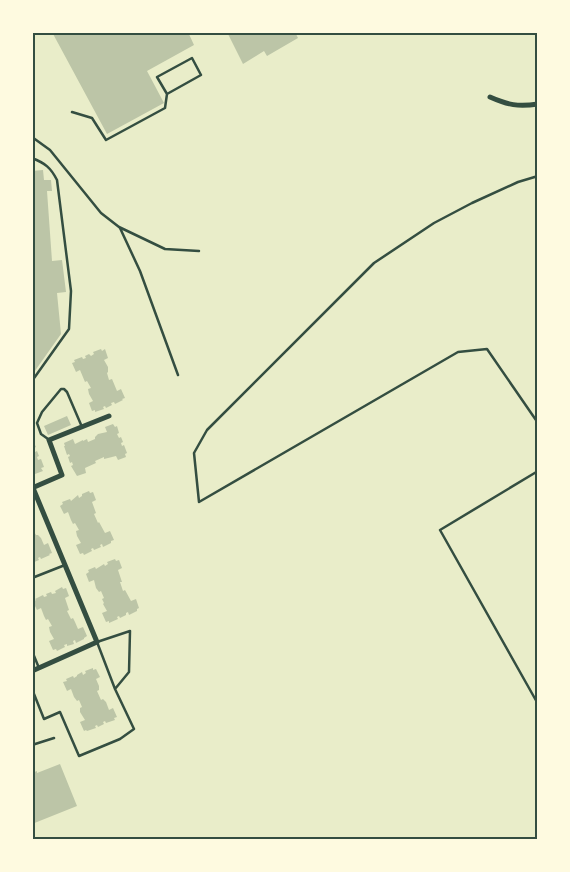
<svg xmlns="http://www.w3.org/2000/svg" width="570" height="872" viewBox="0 0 570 872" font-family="'Exo 2',sans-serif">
  <rect width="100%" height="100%" fill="#e9edc9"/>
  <path fill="#bcc5a7" d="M52,32h136l6,13 -47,26 17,32 -57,31z
    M227,32h27l1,2 3,-2h37l3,6 -31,18 -3,-5 -21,13z
    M43,170l1,10h7l1,11h-5l5,70 10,-1 4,32 -9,1 4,41 -29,41v-204z
    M101,349l1,2 3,-2 3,9 -4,2 4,7v5l-1,1 2,7 3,-1 5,12 4,-2 4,9 -3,1 1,1 -8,4 -1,-2 -3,1 1,2 -6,3 -1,-2 -2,1 1,2 -9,3v-2l-3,1 -3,-8 4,-2 -4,-7 -1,-5 3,-1 -4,-7 -2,1 -5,-12 -4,2 -4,-9 3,-1 -1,-2 8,-3 1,2 3,-1 -1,-2 4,-2 2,2 3,-2 -1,-2z
    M67,416l4,9 -23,10 -4,-9z
    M113,424l2,3 2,-1 2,7 -2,1 2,4 2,-1 2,5 -2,1 1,3 2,-1 3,8 -2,1 1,3 -8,3 -2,-4 -12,3v-2l-9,4 1,2 -11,5 1,5 -9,3 -6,-10 2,-1 -1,-3 -2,1 -2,-6 2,-1 -1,-2 -2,1 -3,-9h1l-1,-3 9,-4 2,5 8,-4v1l4,-2 1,3 7,-3v-2l3,-3 9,-2 -2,-5z
    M32,439l4,8 -2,1 1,4 2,-1 2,5 -2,1 1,3 3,-1 3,8 -3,1 2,3 -8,3 -3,-5z
    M89,491l1,2 3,-1 3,8 -4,2 4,11 -2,1 4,9 1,-1 6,11 5,-2 4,9 -3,1v2l-8,4 -1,-3 -2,1 1,2 -7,3 -1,-2 -2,1 1,2 -8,4 -1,-2 -3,1 -4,-9 5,-2 -4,-7 -1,-5 3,-1 -4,-7 -2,1 -2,-4 -3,-8 -4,2 -4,-8 3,-2 -1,-2 8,-3 1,2 7,-6 1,3 3,-2v-2z
    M32,528l4,7h2l3,3 3,7 4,-2 4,10 -3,1 1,1 -9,4 -1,-2 -2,1 1,2 -7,3z
    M115,559l1,2 3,-1 3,8 -4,2 4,12h-2l3,9 2,-1 6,11 5,-2 3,9 -2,1v2l-8,4 -1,-3 -2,1v2l-6,3 -1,-2 -2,1 1,2 -9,4v-2l-3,1 -4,-9 5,-2 -4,-7 1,-1 -2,-4 2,-1 -3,-7 -2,1 -3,-4 -2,-8 -5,2 -3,-8 3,-2 -1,-2 7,-3 1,2 8,-5 1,2 3,-2 -1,-2z
    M62,587l1,2 3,-1 3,8 -4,2 4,12 -2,1 4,8 2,-1 2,4 3,7 5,-2 4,9 -3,2v1l-8,4 -1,-3 -2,1 1,3 -7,2v-2l-3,1 1,2 -8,4 -1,-2 -3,1 -4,-9 5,-2 -4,-7 -1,-5 3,-1 -4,-7 -2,1 -2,-4 -3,-8 -4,2 -4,-8 3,-2 -1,-1 8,-4 1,2 3,-1 -1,-2 5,-2 1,2 4,-1 -1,-2z
    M93,668v2l3,-1 4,8 -4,2 3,7v4l-2,1 4,9 2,-1 3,3 3,8 4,-2 4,9 -3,1 1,2 -9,3 -1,-2 -2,1 1,2 -6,3 -1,-2 -2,1 1,2 -9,3 -1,-1 -2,1 -4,-9 5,-2 -5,-8v-4l2,-1 -3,-7 -2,1 -3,-4 -3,-8 -4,2 -4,-9 4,-1 -1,-2 7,-3 1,2 3,-2v-1l5,-3 1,3 3,-2 -1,-2z
    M60,764l17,42 -45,18v-51l5,-2v2z"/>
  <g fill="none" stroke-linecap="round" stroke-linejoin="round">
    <path stroke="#344e41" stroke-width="2.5" d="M72,112l20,6 14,22 59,-32 2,-14 -10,-17 35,-19 9,17 -34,19
      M32,137l18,13 51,63 18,14 46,22 34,2
      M32,158c13,5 19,10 25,22l14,111 -2,38 -37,52
      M538,176l-20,6 -46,21 -38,20 -60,40 -167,167 -13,23 5,49 259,-150 29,-3 51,74
      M120,228l20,43 38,104
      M48,439l-7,-5 -4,-11 5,-11 19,-23h3l3,3 15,35
      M538,471l-98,59 98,174
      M32,578l33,-13
      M32,651l7,17
      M32,689l12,30 16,-7 19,44 41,-17 14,-10 -19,-40 -18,-47 33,-11 -1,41 -14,17
      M32,745l22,-7"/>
    <path stroke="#344e41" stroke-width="5" d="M490,97c18,8 28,10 48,7
      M32,488l30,-13 -13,-35 60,-24
      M32,671l65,-29 -64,-154"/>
  </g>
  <rect width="570" height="872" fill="none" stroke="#fefae0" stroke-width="68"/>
  <rect x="34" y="34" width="502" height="804" fill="none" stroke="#344e41" stroke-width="2"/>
</svg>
